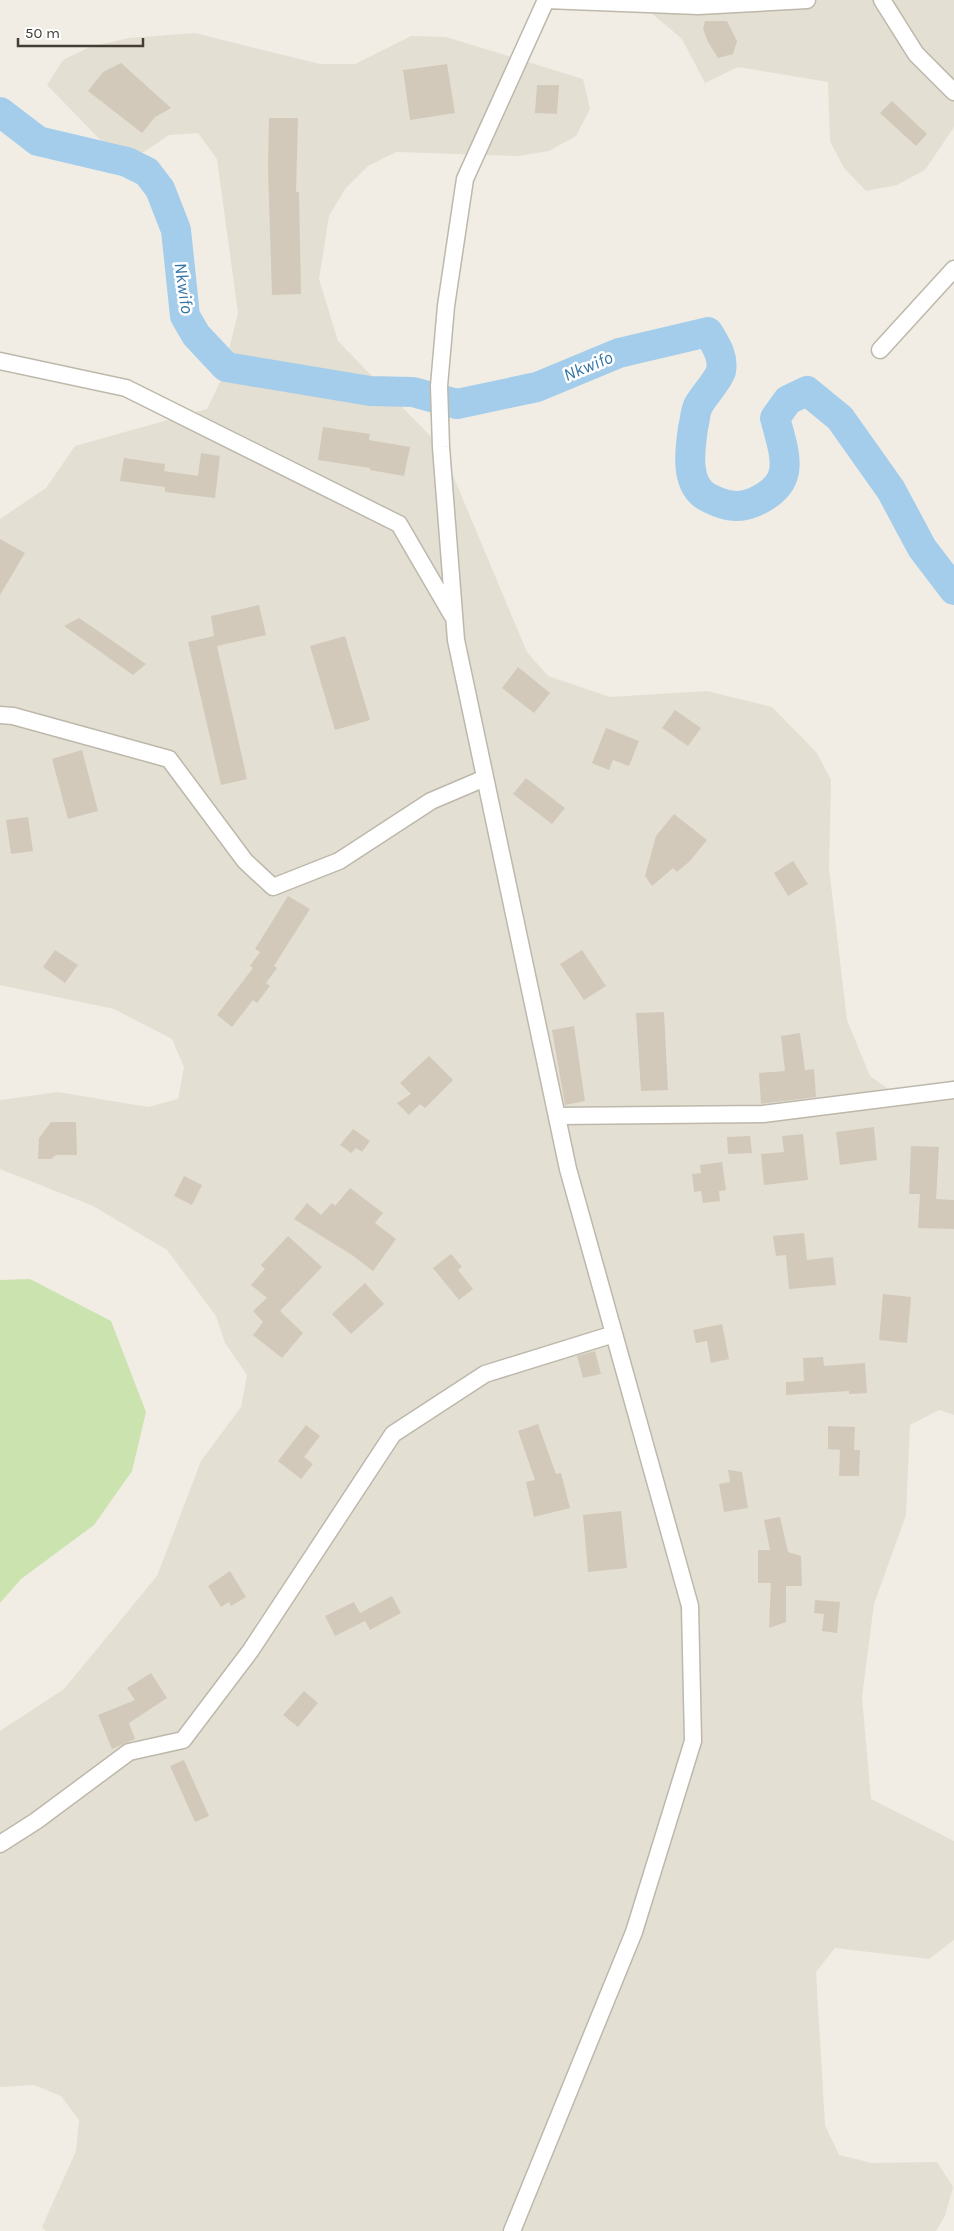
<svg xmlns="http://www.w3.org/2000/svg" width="954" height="2231" viewBox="0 0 954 2231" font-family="Karla,sans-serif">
  <rect width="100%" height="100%" fill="#f1ede4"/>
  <path fill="#e4dfd3" d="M636,0h318v127l-29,43 -28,15 -31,6 -22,-23 -14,-27 -2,-59 -90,-15 -33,16 -23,-44z
    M195,33l125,31h35l56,-28 35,1 137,42 7,30 -14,27 -27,15 -31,5 -122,-4 -28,14 -23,23 -16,27 -10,63 19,62 103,106 86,205 21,24 62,21 97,-6 65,16 45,46 14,27 -2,88 18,152 23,56 24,17 60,-13v335l-15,-5 -29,15 -4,90 -32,89 -12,93 9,102 83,42v99l-25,19 -94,-11 -19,24 9,153 14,30 33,8 65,-1 16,25 -8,29 -9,15h-890l-4,-4 34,-76 3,-31 -18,-24 -27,-11 -34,2v-356l64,-42 93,-113 44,-115 40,-54 6,-32 -22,-32 -9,-27 -49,-66 -74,-44 -93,-37v-69l58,-8 90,15 30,-8 6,-32 -12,-28 -58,-30 -114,-24v-466l46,-31 29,-42 132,-37 15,-31 16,-65 -21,-154 -19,-26 -29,2 -25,17 -34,-2 -63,-65 16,-25 27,-13 39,-9z"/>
  <path fill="#cbe3af" d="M30,1279l81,42 35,91 -14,59 -38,54 -73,54 -21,24v-323z"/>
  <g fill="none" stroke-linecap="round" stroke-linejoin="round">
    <path stroke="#a3cdeb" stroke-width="30" d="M0,112l38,29 89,21 20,10 13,17 16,41 9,86 11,19 30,32 144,24 43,1 44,12 80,-17 82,-34 89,-21c7,12 16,24 13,39 -3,10 -18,25 -23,35 -3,6 -3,15 -5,22 -3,22 -9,58 16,70 14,7 27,11 43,5 46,-19 33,-47 23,-85l13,-18 19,-9 33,27 51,72 31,58 32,42"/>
  </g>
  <path fill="#d2c9ba" d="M705,21h22l10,20 -4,13 -15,4 -10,-16 -5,-13z
    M121,63l50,45 -16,9 -13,16 -54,-42 15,-19z
    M447,64l8,49 -45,7 -7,-50z
    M537,85h22l-2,29 -22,-1z
    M892,101l35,33 -11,12 -36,-33z
    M269,118h29l-2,74h3l2,102 -29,1 -4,-126z
    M323,427l47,7 -1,6 41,7 -6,29 -34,-6v-2l-52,-8z
    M201,453l19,3 -5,42 -50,-6v-5l-45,-6 4,-23 41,6 -1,7 34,5z
    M0,539l25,14 -25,42z
    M259,605l7,30 -49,11 30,133 -26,6 -33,-143 26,-6 -3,-20z
    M79,618l67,46 -13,11 -69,-49z
    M345,636l25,84 -35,10 -25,-84z
    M518,667l32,26 -16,20 -32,-25z
    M675,710l26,18 -13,18 -26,-18z
    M606,728l33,13 -10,25 -16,-6 -4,10 -17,-7z
    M82,750l16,61 -30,8 -16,-60z
    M526,778l39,30 -13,16 -39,-30z
    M674,814l33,26 -17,21 -13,11 -4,-4 -21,18 -7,-10 11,-40z
    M28,817l5,34 -22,3 -5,-34z
    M793,861l15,23 -20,12 -14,-23z
    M288,896l22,13 -36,57 3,2 -11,15 4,3 -13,17 -4,-3 -21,27 -15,-12 36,-47 -3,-2 10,-14 -5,-3z
    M55,950l23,15 -13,18 -22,-16z
    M582,950l24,36 -22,14 -24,-36z
    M664,1012l4,78 -27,1 -5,-78z
    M574,1026l11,75 -20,4 -13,-75z
    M800,1033l5,37 9,-1 2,28 -55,7 -2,-31 26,-2 -4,-35z
    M429,1056l24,24 -28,28 -5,-4 -11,11 -12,-12 14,-9 -11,-11z
    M51,1122h25l1,33h-21l-5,4h-13l1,-21z
    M874,1127l3,33 -37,5 -4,-33z
    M353,1129l17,12 -8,11 -6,-4 -5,5 -11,-8z
    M803,1134l5,46 -44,5 -3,-31 23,-2 -2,-16z
    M750,1136l2,17 -24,1 -1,-17z
    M911,1146l28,1 -3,52 18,1v29l-36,-1 2,-34h-11z
    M722,1162l4,28 -7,1 1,10 -17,2 -2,-12 -7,1 -2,-18 9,-1 -1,-8z
    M184,1176l18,9 -10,20 -18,-9z
    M350,1188l33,25 -8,10 21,16 -23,32 -21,-16 -58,-36 13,-16 14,12 11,-12 3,3z
    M804,1233l3,27 26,-3 3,28 -47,4 -3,-34 -10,1 -3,-20z
    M288,1236l34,31 -42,44 23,22 -21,25 -29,-23 10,-13 -10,-11 14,-13 -16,-13 14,-16 -4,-4z
    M451,1254l11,13 -4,3 15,19 -14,11 -26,-32z
    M365,1283l19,21 -33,30 -19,-20z
    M883,1294l28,3 -4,46 -28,-3z
    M722,1324l7,35 -18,4 -4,-22 -11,2 -3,-13z
    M595,1351l6,23 -18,4 -6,-22z
    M823,1357l1,9 41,-3 2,30 -18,1v-3l-63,4v-13l18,-1 -1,-23z
    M538,1424l18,50 5,-1 9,35 -36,9 -8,-35 9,-2 -17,-49z
    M306,1425l14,11 -16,21 9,7 -12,15 -23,-18z
    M828,1426l27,1 -1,23h6l-1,26h-20l1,-26 -12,-1z
    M728,1470l14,2 6,36 -24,4 -5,-28 11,-2z
    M621,1511l6,57 -39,4 -5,-57z
    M780,1517l8,35 13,4 1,30h-16v36l-17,6 2,-45h-13v-33h12l-6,-30z
    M230,1571l16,26 -15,9 -2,-4 -8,5 -13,-21z
    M392,1596l9,17 -31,17 -5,-9 -30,15 -10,-20 29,-14 6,11z
    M815,1600l25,2 -3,31 -15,-2 2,-17 -10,-1z
    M151,1673l16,25 -38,25 6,16 -23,10 -14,-34 37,-15 -8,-12z
    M304,1691l14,12 -20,24 -15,-12z
    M184,1760l25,56 -14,6 -25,-56z"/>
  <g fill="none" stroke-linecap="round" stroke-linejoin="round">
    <defs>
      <path id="street" d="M546,0l152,6 109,-6
        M882,0l34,54 38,38
        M880,350l74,-81
        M0,361l126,27 273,136 53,91
        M0,715l13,1 156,43 76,102 28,26 66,-26 92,-60 54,-23
        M557,1116l206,-2 191,-24
        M0,1844l36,-23 93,-69 54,-12 68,-90 142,-216 92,-60 129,-40
        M512,2231l122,-299 59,-191 -3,-135 -122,-437 -112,-529 -15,-193 -2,-61 7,-80 19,-127 81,-179"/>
    </defs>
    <use href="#street" stroke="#beb8ab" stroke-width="19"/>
    <use href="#street" stroke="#fff" stroke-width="16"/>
  </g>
  <g text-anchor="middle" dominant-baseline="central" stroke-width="5" stroke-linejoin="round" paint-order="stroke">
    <g font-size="18" font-style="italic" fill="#3676a7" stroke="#fff">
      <text transform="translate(184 288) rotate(82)">Nkwifo</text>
      <text transform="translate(588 366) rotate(-22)">Nkwifo</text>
    </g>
  </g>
  <path d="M18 38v8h125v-8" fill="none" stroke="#433d35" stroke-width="2.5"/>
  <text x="25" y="38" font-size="15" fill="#433d35" stroke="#ffffff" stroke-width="4" paint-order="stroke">50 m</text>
</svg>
